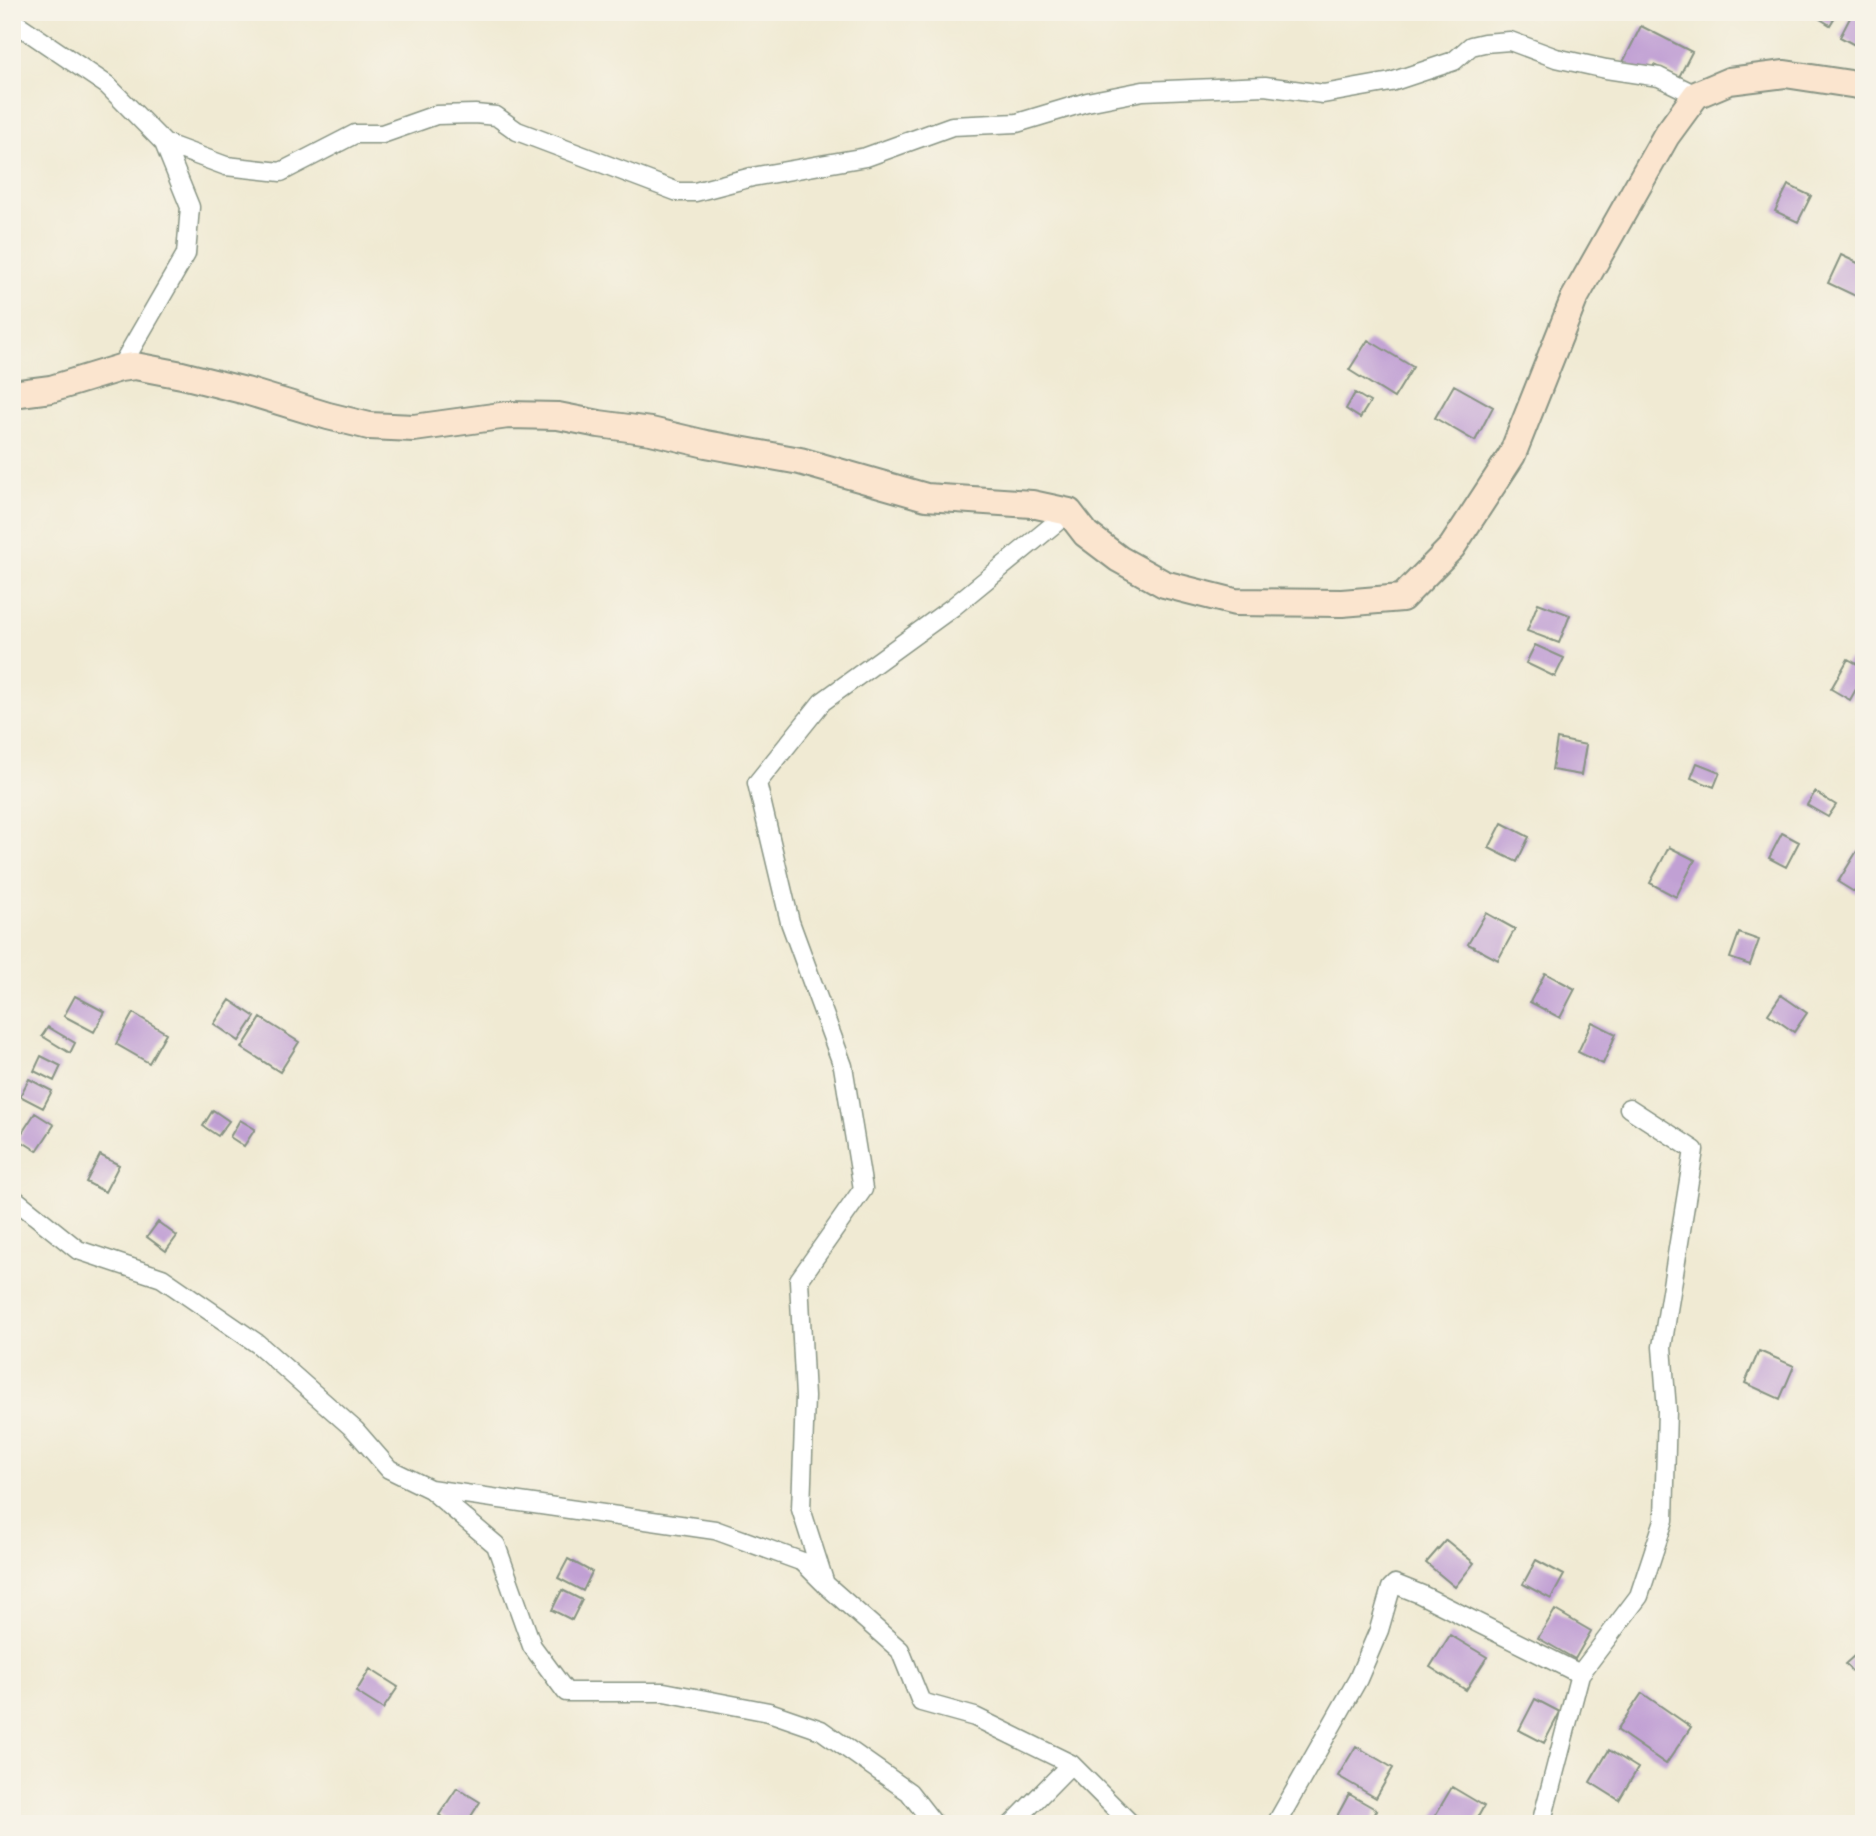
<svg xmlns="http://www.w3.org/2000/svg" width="1876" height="1836" viewBox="0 0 1876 1836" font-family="'IM FELL French Canon',serif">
  <rect width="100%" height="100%" fill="#f7f3e8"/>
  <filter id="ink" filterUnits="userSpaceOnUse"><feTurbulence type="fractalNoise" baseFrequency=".0143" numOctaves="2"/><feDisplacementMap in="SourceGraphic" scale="14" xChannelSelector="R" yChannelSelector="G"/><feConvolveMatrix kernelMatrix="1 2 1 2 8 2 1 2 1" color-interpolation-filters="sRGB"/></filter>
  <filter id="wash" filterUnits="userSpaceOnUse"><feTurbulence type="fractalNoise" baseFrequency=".00686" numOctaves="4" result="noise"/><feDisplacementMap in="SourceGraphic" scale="28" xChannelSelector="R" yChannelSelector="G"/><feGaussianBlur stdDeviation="1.57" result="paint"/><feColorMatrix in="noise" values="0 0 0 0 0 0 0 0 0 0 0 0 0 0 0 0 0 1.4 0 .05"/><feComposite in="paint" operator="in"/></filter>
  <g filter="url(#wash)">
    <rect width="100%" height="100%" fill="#f0ead3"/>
    <g id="blocks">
      <path fill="#c1a0d4" d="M1809,12h29l-8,13z
        M1853,12l11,1v37l-24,-13z
        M1641,26l51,26 -13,25 -25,-12 -3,7 -13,-2 -15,-8z
        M1788,185l23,11 -13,26 -23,-11z
        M1841,255l23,11v34l-36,-17z
        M1368,340l45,27 -19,31 -45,-28z
        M1454,385l39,22 -18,34 -40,-23z
        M1355,393l15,9 -10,16 -14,-9z
        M1538,603l32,12 -11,28 -32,-12z
        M1535,645l29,13 -9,19 -29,-14z
        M1848,659l16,9v7l-14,25 -19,-11z
        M1557,739l29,6 -5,30 -29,-5z
        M1697,763l23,9 -6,15 -23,-9z
        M1815,792l21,13 -8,12 -21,-12z
        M1502,823l27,14 -12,25 -28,-14z
        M1782,833l17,9 -13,25 -17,-9z
        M1669,847l26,13 -19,37 -26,-14z
        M1857,851l7,4v43l-26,-16z
        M1486,913l29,16 -17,31 -30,-16z
        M1739,933l20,7 -9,25 -20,-7z
        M1545,973l30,16 -15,29 -30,-16z
        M1781,995l26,18 -13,19 -26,-18z
        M75,996l30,16 -11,20 -30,-16z
        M230,1000l25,17 -16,24 -25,-17z
        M133,1013l33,20 -17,30 -33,-19z
        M261,1018l38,24 -19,30 -38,-24z
        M1592,1022l24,12 -13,30 -25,-12z
        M48,1027l27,16 -5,10 -28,-17z
        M41,1056l20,10 -7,15 -20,-10z
        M29,1079l23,12 -9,17 -23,-12z
        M213,1110l16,11 -11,15 -15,-10z
        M35,1113l19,12 -17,26 -19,-12z
        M240,1120l15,9 -11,17 -14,-9z
        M100,1155l19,10 -14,27 -19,-10z
        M158,1222l19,14 -11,15 -19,-14z
        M1759,1351l35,15 -14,33 -35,-16z
        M1446,1540l28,23 -19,24 -29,-24z
        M568,1559l24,13 -9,19 -25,-13z
        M1536,1560l28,15 -13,24 -28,-15z
        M562,1590l20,10 -10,20 -20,-10z
        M1555,1610l36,21 -16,28 -37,-21z
        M1450,1635l37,22 -21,33 -36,-23z
        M1864,1647v37l-19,-20z
        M370,1669l28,18 -15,22 -27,-17z
        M1642,1693l49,34 -25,37 -49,-34z
        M1535,1699l25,13 -16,31 -25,-13z
        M1356,1746l37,22 -17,30 -38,-22z
        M1609,1750l29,18 -19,32 -29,-18z
        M1452,1787l32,19 -10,18h-33l-8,-5z
        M457,1788l23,14 -14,22h-13l-14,-9z
        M1349,1794l28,16 -8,14h-23l-10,-6z"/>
    </g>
  </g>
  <g filter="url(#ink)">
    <use href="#blocks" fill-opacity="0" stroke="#889484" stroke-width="2"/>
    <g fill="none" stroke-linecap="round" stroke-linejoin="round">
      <defs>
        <path id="street" d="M12,23l5,1 90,61 57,58 26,64 -4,47 -66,114
          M164,143l62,23 55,6 74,-38h27l54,-19 39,-1 21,2 21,15 161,61h17l57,-15 114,-20 86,-31 65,-3 70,-21 56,-11 122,-5 58,8 68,-12 63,-21 17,-15 13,-3 26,-2 46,17 50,11 53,8 37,18
          M1069,512l-116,95 -131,95 -65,81 33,139 53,144 20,123 -64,91 6,117 -4,112 24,75 75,66 21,52 54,15 96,47 60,60
          M12,1197l66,53 84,28 96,66 97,86 34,39 41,20 66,56 36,101 34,46h98l105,20 52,18 88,62 25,32
          M430,1489l285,41 88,32 20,20
          M1012,1824l59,-60
          M1276,1824l82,-145 21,-49 12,-42 4,-4 25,10 160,80
          M1541,1824l39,-150 59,-78 25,-76 3,-110 -5,-63 32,-197 -65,-42"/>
        <path id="secondary" d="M12,394l39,-5 69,-21 15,-2 47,9 64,16 82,25 41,10 45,2 94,-13 50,1 41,8 52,7 55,13 94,17 126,36 106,7 37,8 17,22 33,25 45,25 71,18 107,1 60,-5 50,-51 60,-92 62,-156 92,-163 30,-41 33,-14 56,-7 79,12"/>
      </defs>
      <use href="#street" stroke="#889484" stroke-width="21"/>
      <use href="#secondary" stroke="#889484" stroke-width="30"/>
      <use href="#street" stroke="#fff" stroke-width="18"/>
      <use href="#secondary" stroke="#fbe5cf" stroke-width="26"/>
    </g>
  </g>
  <rect width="1876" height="1836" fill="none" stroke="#f7f3e8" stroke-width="42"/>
</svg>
